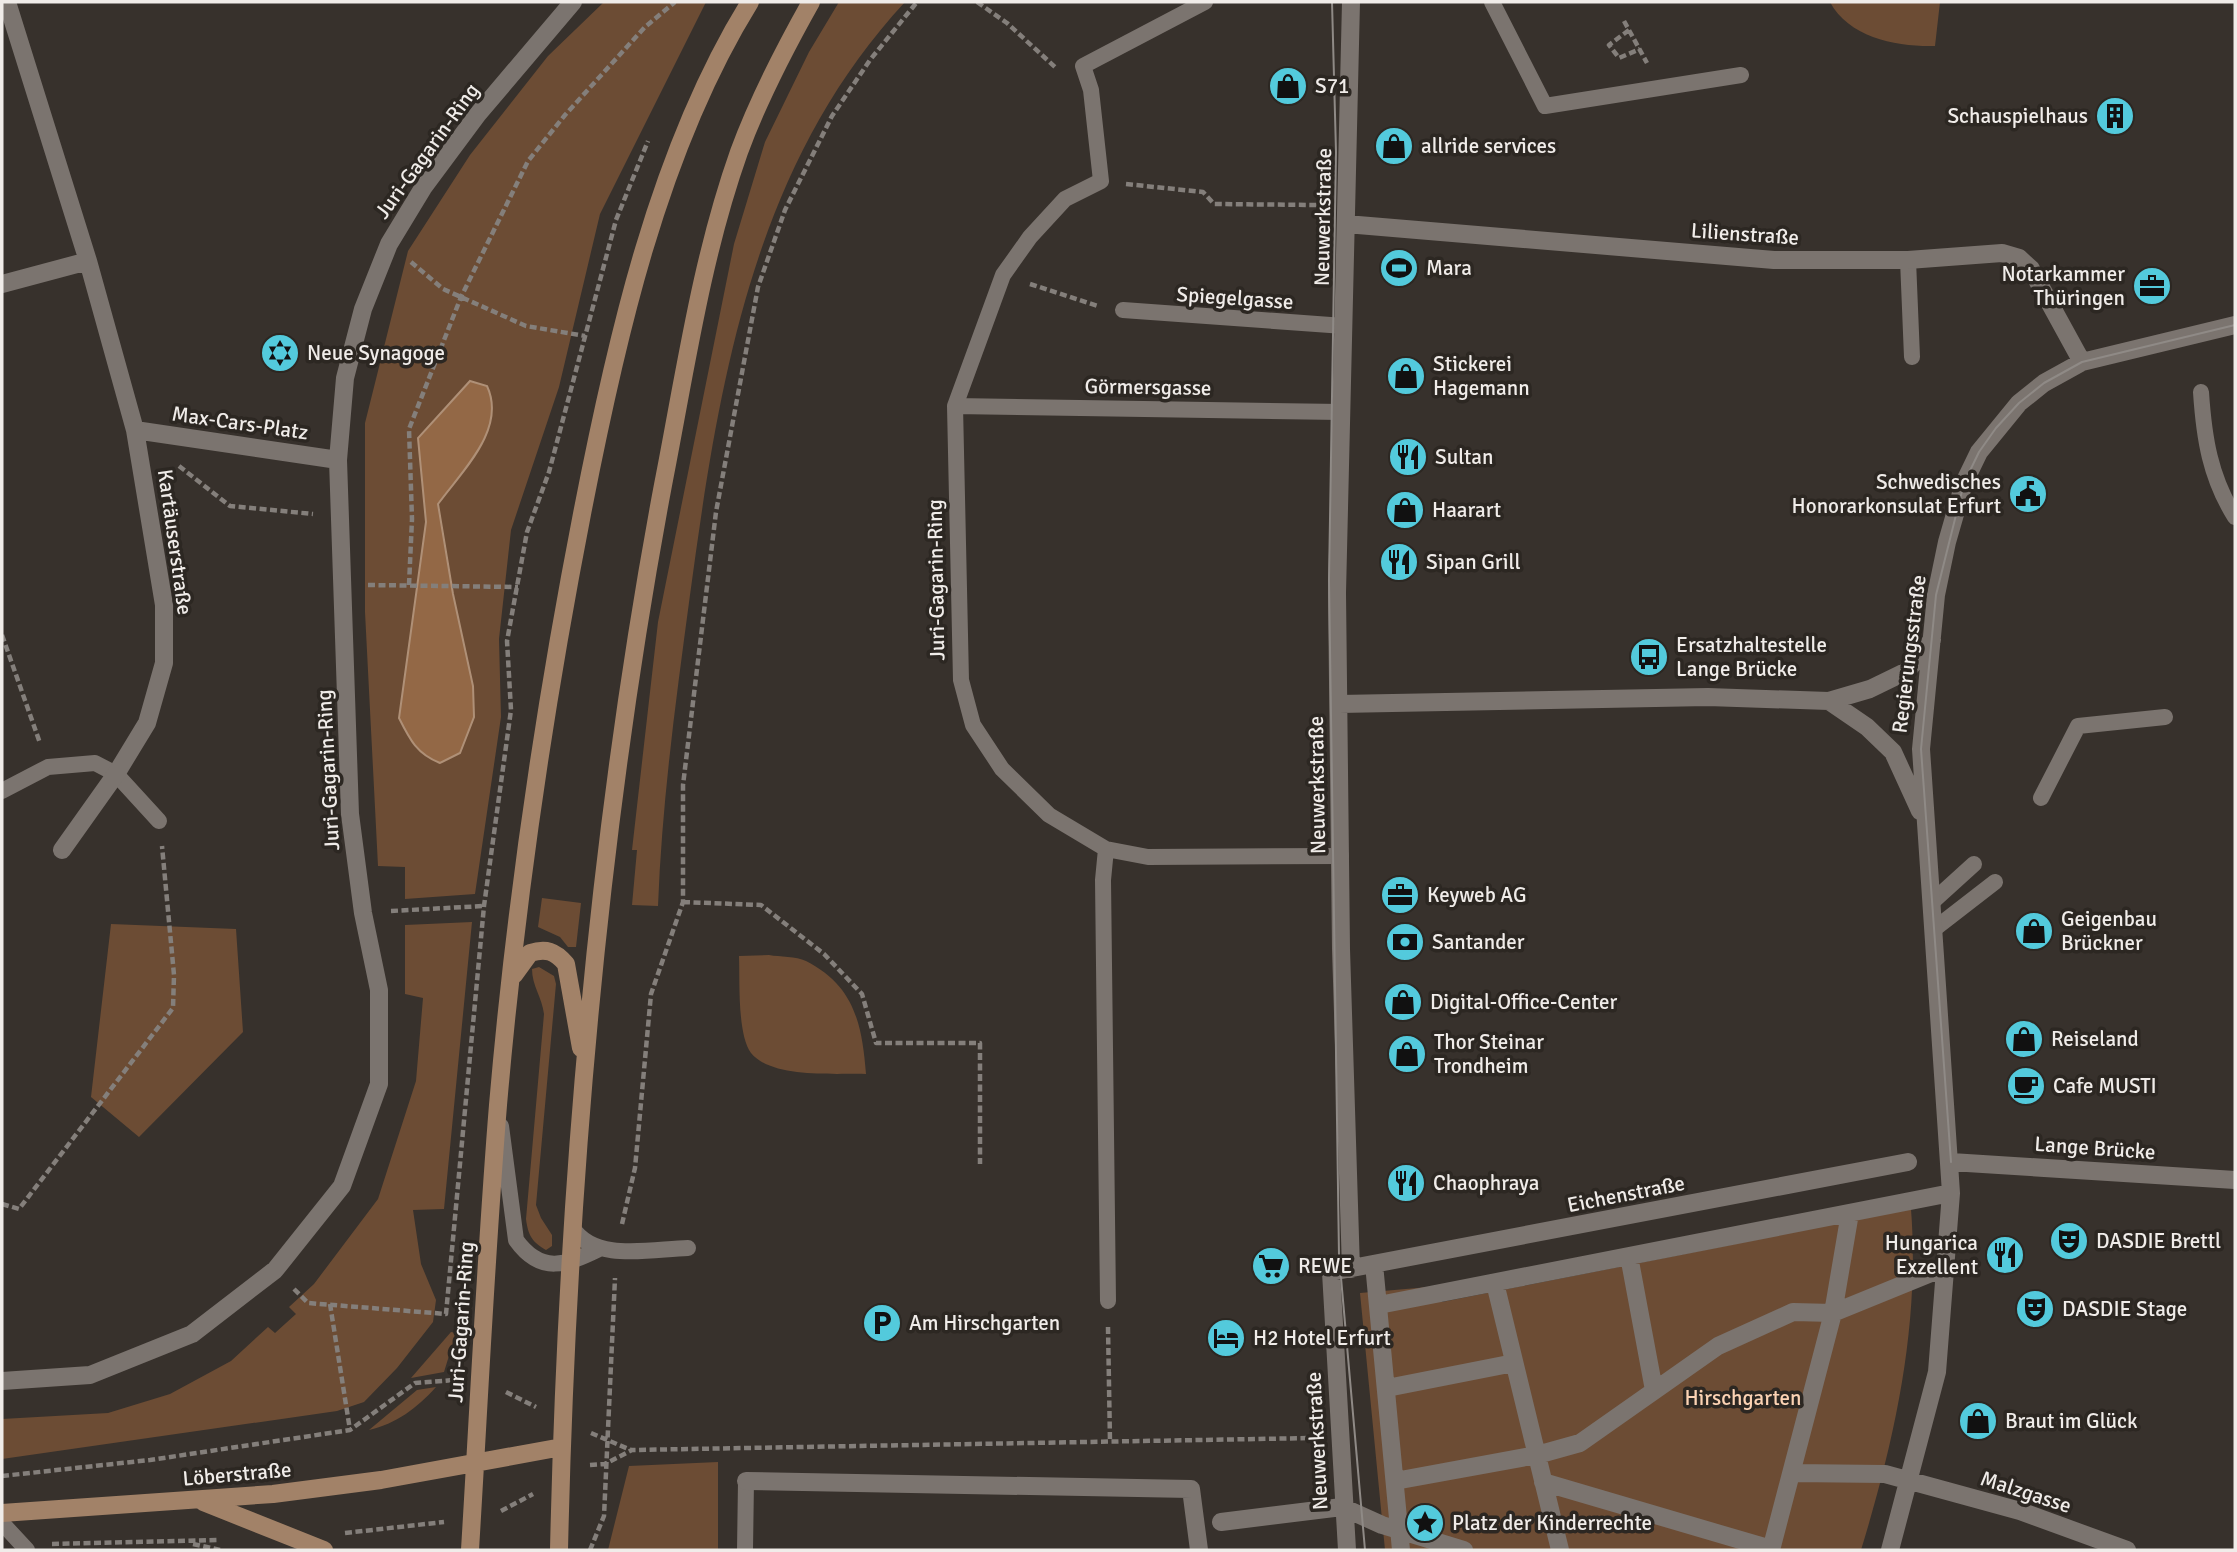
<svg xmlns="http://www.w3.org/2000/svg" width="2237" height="1552" viewBox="0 0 2237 1552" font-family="Signika,sans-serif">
  <rect width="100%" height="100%" fill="#37312c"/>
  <path fill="#6c4c34" d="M604,2h102l-106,212 -41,173 -48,143 -12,109 2,78 -26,177 -70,5v-32l-27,-1 -13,-254v-189l43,-172 62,-96 78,-99z
    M839,2h66c-152,164 -186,379 -215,593 -14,104 -28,206 -32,311l-26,-1 5,-55h-5l26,-228 76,-378 31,-102 44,-90z
    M1830,2h110l-5,44c-37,1 -86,-8 -105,-44z
    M542,898l39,5 -5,44h-8l-8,-10 -22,-10z
    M472,922l-28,287 -31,1 8,54 15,36 -3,22 -36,46 -33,34 -27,9 -335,48v-40l106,-6 62,-19 61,-33 37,-34 7,6 21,-19 -7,-7 25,-23 64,-85 38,-118 7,-83 -18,-4v-69z
    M111,924l125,5 7,103 -104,105 -48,-40z
    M769,955c11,2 27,1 37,6 49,25 56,64 60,113 -30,-1 -94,5 -115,-21 -14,-19 -11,-73 -12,-97z
    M539,967l15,9 2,8 -20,221 5,13 11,17v11l-6,4c-14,-8 -18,-15 -20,-31l18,-205c-2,-17 -12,-28 -12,-45z
    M1911,1209c9,116 -16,230 -50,341h-476l-25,-257 80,-7 2,16z
    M451,1332l5,1 -12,39 -33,6z
    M436,1387c-19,21 -40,37 -67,43l48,-40z
    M718,1462v88h-110l21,-84z"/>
  <path fill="#936846" stroke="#af9077" stroke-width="2" d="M470,381l17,5c20,43 -25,85 -49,118l15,90 20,92 1,31 -14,36 -20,10c-23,-9 -30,-23 -41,-45l27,-196 -8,-84z"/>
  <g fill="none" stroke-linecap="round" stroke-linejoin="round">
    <path stroke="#847f7b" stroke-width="4.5" stroke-dasharray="7 3.5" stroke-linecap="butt" d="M977,2l30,21 48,44
      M1624,21l23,42
      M1629,30l-20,15 10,13 21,-9
      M1126,184l77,8 11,12 104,1
      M411,262l32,27 83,37 59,10
      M1030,284l68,22
      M179,466l51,40 83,8
      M368,585l150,2
      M409,585l3,-66 -3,-90 52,-132 67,-136 37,-46 80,-88 30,-25
      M2,635l38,108
      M683,902l78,3 63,49 38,40 14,49h104v121
      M391,911l93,-5
      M2,1204l17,5 154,-201 1,-33 -12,-129
      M622,1224l13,-56 16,-174 32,-92v-117l33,-273 42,-225 27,-77 47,-94 38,-56 47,-58
      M294,1289l14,14 138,11 38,-408 27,-196 -4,-69 20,-109 22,-60 67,-252 32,-79
      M330,1304l20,126
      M1108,1327l2,115
      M506,1392l30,15
      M591,1433l40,17
      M590,1465l15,-1 27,-14 681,-12
      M2,1476l148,-16 200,-30 65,-47 39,-3
      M501,1511l32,-17
      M345,1533l99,-11
      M52,1544l166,-4
      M193,1544l27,6
      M590,1550l14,-34 11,-238"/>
    <path stroke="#7b746f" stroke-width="16" d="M1205,2l-122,64 8,24 10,91 -36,18 -35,38 -27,38 -48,131 6,274 12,45 29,44 47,46 57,34 42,8 193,-1
      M1492,2l53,104 196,-31
      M1908,260l4,97
      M1123,310l221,16
      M2201,392c3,46 9,85 34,125
      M955,406l386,6
      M2,791l46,-24 47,-4 21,11 43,47
      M2041,798l37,-72 87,-9
      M1106,849l-3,31 5,421
      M1931,903l43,-39
      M1933,930l62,-48
      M501,1126l15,114c25,35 50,25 83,9
      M572,1227c22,36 79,22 116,21
      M2,1523l25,27
      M745,1550l1,-69"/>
    <path stroke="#7b746f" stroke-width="18" d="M7,2l81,259 47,169 29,175v58l-17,60 -31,51 -54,76
      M1351,2l-14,591 4,356 10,320
      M1346,224l428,36h134l94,-7 17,5 12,11 51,93
      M2,284l86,-23
      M135,430l203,30
      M1829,701l38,26 26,25 27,59
      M1339,704l369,-7 121,4 41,-12 37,-18 25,-31
      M1951,1162l284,18
      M1629,1256l25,134
      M1374,1264l27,286
      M1495,1283l65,267
      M1379,1305l572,-112
      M2,1381l88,-6 102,-41 83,-64 67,-84 37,-102v-94l-16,-77 -13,-99 -12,-354 7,-82 18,-69 26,-65 34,-56 55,-74 95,-112
      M1387,1388l127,-25
      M1792,1473l93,1 135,37 107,39
      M746,1481l445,8 8,61
      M1395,1481l142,-26 43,-12 138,-97 75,-34 40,1 113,-46
      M1543,1482l228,67
      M1221,1522l121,-15 40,18 82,25
      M1347,1550l-16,-278 577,-110
      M1771,1550l62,-237 17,-100
      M1890,1550l47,-178 14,-179 -30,-444 15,-154 11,-53 17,-59 15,-31 40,-49 25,-20 38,-21 153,-37"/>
    <path stroke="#a28268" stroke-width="18" d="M514,975l16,-22c16,-5 25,-2 36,11l15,84
      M203,1502l121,48
      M2,1513l271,-19 108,-14 181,-33
      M470,1550c9,-148 16,-297 28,-445 17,-198 46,-396 84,-591 33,-170 76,-364 168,-512
      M559,1550c8,-357 38,-714 104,-1065 22,-112 38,-226 76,-333 19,-52 45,-102 72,-150"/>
    <path stroke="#8f8a86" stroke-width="2" d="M1332,2l4,150 -7,428 10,675 26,295
      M1951,1162l-30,-413 15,-154 28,-112 15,-31 17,-24 23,-25 25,-20 38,-21 153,-37"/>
  </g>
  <defs>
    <symbol id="shop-disc" viewBox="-11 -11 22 22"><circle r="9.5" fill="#53cadc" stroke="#2c2722"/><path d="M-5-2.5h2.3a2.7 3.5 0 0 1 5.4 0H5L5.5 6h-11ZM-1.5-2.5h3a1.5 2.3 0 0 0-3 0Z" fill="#111"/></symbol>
    <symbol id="building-disc" viewBox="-11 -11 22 22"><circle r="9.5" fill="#53cadc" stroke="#2c2722"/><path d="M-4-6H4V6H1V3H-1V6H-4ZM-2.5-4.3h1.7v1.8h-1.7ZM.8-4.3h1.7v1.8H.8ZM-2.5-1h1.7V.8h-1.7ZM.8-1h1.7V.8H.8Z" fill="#111"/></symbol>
    <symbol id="stadium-disc" viewBox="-11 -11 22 22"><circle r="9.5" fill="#53cadc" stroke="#2c2722"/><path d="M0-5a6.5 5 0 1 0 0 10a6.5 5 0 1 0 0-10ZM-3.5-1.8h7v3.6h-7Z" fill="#111"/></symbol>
    <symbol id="office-disc" viewBox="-11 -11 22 22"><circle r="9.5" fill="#53cadc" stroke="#2c2722"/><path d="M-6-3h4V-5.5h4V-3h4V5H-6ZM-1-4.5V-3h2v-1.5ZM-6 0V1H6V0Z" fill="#111"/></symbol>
    <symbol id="synagogue-disc" viewBox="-11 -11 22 22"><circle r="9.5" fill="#53cadc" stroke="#2c2722"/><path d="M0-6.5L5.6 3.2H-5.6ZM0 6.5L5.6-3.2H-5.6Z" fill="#111"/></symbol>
    <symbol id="restaurant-disc" viewBox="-11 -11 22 22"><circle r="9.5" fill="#53cadc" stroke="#2c2722"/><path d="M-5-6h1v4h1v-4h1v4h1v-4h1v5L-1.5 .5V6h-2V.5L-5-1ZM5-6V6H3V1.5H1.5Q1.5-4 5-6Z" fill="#111"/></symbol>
    <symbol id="civic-disc" viewBox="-11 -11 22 22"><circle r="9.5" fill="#53cadc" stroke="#2c2722"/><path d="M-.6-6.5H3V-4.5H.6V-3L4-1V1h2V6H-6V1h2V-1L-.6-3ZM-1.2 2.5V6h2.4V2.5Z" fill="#111"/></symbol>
    <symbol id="bus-disc" viewBox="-11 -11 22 22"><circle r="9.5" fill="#53cadc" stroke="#2c2722"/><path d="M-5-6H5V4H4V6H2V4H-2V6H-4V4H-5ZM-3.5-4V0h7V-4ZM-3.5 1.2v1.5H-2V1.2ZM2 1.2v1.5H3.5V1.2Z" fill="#111"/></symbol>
    <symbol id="bank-disc" viewBox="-11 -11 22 22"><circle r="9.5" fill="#53cadc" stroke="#2c2722"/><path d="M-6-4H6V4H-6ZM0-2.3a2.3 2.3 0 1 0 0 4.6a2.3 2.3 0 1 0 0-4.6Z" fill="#111"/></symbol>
    <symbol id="cafe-disc" viewBox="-11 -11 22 22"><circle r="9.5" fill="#53cadc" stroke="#2c2722"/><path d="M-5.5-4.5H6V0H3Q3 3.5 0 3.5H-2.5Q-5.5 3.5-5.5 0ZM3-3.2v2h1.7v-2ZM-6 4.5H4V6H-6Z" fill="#111"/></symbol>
    <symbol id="theatre-disc" viewBox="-11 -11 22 22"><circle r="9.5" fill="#53cadc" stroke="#2c2722"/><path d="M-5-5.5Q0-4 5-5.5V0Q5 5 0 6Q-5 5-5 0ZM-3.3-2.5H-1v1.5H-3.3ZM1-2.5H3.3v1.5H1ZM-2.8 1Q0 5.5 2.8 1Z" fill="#111"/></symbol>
    <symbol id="supermarket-disc" viewBox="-11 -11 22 22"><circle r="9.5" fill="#53cadc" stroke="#2c2722"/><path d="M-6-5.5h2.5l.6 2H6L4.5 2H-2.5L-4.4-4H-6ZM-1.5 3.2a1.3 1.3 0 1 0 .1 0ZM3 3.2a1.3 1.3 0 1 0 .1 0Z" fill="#111"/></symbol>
    <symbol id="parking-disc" viewBox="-11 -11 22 22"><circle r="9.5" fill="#53cadc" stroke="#2c2722"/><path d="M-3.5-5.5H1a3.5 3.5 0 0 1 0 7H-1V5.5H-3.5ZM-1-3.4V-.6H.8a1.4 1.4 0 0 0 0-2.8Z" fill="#111"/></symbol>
    <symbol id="hotel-disc" viewBox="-11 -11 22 22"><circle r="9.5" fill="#53cadc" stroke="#2c2722"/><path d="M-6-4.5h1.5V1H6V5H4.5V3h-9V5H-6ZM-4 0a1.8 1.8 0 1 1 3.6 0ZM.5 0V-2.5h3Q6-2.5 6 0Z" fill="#111"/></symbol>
    <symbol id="sight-disc" viewBox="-11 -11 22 22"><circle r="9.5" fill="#53cadc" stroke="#2c2722"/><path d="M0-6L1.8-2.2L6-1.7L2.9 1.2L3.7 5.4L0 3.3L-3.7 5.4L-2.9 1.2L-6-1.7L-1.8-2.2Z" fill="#111"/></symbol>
  </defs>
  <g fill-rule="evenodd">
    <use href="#shop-disc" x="1266" y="64" width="44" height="44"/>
    <use href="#building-disc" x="2093" y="94" width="44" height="44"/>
    <use href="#shop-disc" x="1372" y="124" width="44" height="44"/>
    <use href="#stadium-disc" x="1377" y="246" width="44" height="44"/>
    <use href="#office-disc" x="2130" y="264" width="44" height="44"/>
    <use href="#synagogue-disc" x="258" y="331" width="44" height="44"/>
    <use href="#shop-disc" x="1384" y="354" width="44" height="44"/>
    <use href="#restaurant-disc" x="1386" y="435" width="44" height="44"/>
    <use href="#civic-disc" x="2006" y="472" width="44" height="44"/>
    <use href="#shop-disc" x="1383" y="488" width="44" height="44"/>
    <use href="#restaurant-disc" x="1377" y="540" width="44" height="44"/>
    <use href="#bus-disc" x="1627" y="635" width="44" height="44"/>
    <use href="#office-disc" x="1378" y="873" width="44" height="44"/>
    <use href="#shop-disc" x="2012" y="909" width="44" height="44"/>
    <use href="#bank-disc" x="1383" y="920" width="44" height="44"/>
    <use href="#shop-disc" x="1381" y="980" width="44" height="44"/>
    <use href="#shop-disc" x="2002" y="1017" width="44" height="44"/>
    <use href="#shop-disc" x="1385" y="1032" width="44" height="44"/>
    <use href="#cafe-disc" x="2004" y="1064" width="44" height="44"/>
    <use href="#restaurant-disc" x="1384" y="1161" width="44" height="44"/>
    <use href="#theatre-disc" x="2047" y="1219" width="44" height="44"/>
    <use href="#restaurant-disc" x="1983" y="1233" width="44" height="44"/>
    <use href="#supermarket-disc" x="1249" y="1244" width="44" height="44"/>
    <use href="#theatre-disc" x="2013" y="1287" width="44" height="44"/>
    <use href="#parking-disc" x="860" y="1301" width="44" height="44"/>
    <use href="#hotel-disc" x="1204" y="1316" width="44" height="44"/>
    <use href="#shop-disc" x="1956" y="1399" width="44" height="44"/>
    <use href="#sight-disc" x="1403" y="1501" width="44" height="44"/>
  </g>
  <g text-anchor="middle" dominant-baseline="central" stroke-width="7" stroke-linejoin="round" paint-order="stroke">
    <g font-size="21" fill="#f0ece9" stroke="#2c2722" text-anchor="start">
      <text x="1315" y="86">S71</text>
      <text x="2088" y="116" text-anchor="end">Schauspielhaus</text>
      <text x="1421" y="146">allride services</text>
      <text x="1426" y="268">Mara</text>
      <text x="2125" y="274" text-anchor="end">Notarkammer<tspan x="2125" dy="24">Thüringen</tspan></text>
      <text x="307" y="353">Neue Synagoge</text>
      <text x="1433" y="364">Stickerei<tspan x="1433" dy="24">Hagemann</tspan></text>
      <text x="1435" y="457">Sultan</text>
      <text x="2001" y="482" text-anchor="end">Schwedisches<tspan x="2001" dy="24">Honorarkonsulat Erfurt</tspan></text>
      <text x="1432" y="510">Haarart</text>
      <text x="1426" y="562">Sipan Grill</text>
      <text x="1676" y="645">Ersatzhaltestelle<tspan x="1676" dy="24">Lange Brücke</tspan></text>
      <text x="1427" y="895">Keyweb AG</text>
      <text x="2061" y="919">Geigenbau<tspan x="2061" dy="24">Brückner</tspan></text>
      <text x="1432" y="942">Santander</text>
      <text x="1430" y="1002">Digital-Office-Center</text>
      <text x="2051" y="1039">Reiseland</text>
      <text x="1434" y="1042">Thor Steinar<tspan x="1434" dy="24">Trondheim</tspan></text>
      <text x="2053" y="1086">Cafe MUSTI</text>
      <text x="1433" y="1183">Chaophraya</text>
      <text x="2096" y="1241">DASDIE Brettl</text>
      <text x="1978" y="1243" text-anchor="end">Hungarica<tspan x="1978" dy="24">Exzellent</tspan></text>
      <text x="1298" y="1266">REWE</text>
      <text x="2062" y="1309">DASDIE Stage</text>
      <text x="909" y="1323">Am Hirschgarten</text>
      <text x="1253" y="1338">H2 Hotel Erfurt</text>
      <text x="2005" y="1421">Braut im Glück</text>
      <text x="1452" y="1523">Platz der Kinderrechte</text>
    </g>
    <g font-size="21" fill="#f0ece9" stroke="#2c2722">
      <text transform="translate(427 151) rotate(-54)">Juri-Gagarin-Ring</text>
      <text transform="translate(1323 217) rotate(-89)">Neuwerkstraße</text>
      <text transform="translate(1745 234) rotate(4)">Lilienstraße</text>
      <text transform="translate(1235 298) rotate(4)">Spiegelgasse</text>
      <text transform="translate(1148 387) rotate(1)">Görmersgasse</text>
      <text transform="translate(240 423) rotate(8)">Max-Cars-Platz</text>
      <text transform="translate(175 542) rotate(82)">Kartäuserstraße</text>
      <text transform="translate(936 580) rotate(-91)">Juri-Gagarin-Ring</text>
      <text transform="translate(1909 654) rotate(-83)">Regierungsstraße</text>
      <text transform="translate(328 770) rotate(-93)">Juri-Gagarin-Ring</text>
      <text transform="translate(1317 785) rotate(-91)">Neuwerkstraße</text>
      <text transform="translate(2095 1148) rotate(4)">Lange Brücke</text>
      <text transform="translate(1626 1194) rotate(-11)">Eichenstraße</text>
      <text transform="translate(461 1322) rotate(-86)">Juri-Gagarin-Ring</text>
      <text transform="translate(1317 1441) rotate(-93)">Neuwerkstraße</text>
      <text transform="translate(237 1474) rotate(-5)">Löberstraße</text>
      <text transform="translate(2026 1492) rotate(18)">Malzgasse</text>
    </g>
    <g font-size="21" fill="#fcd3b4" stroke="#2c2722">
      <text x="1743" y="1398">Hirschgarten</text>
    </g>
  </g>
  <rect width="2237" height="1552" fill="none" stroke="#f0ece9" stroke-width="7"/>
</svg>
